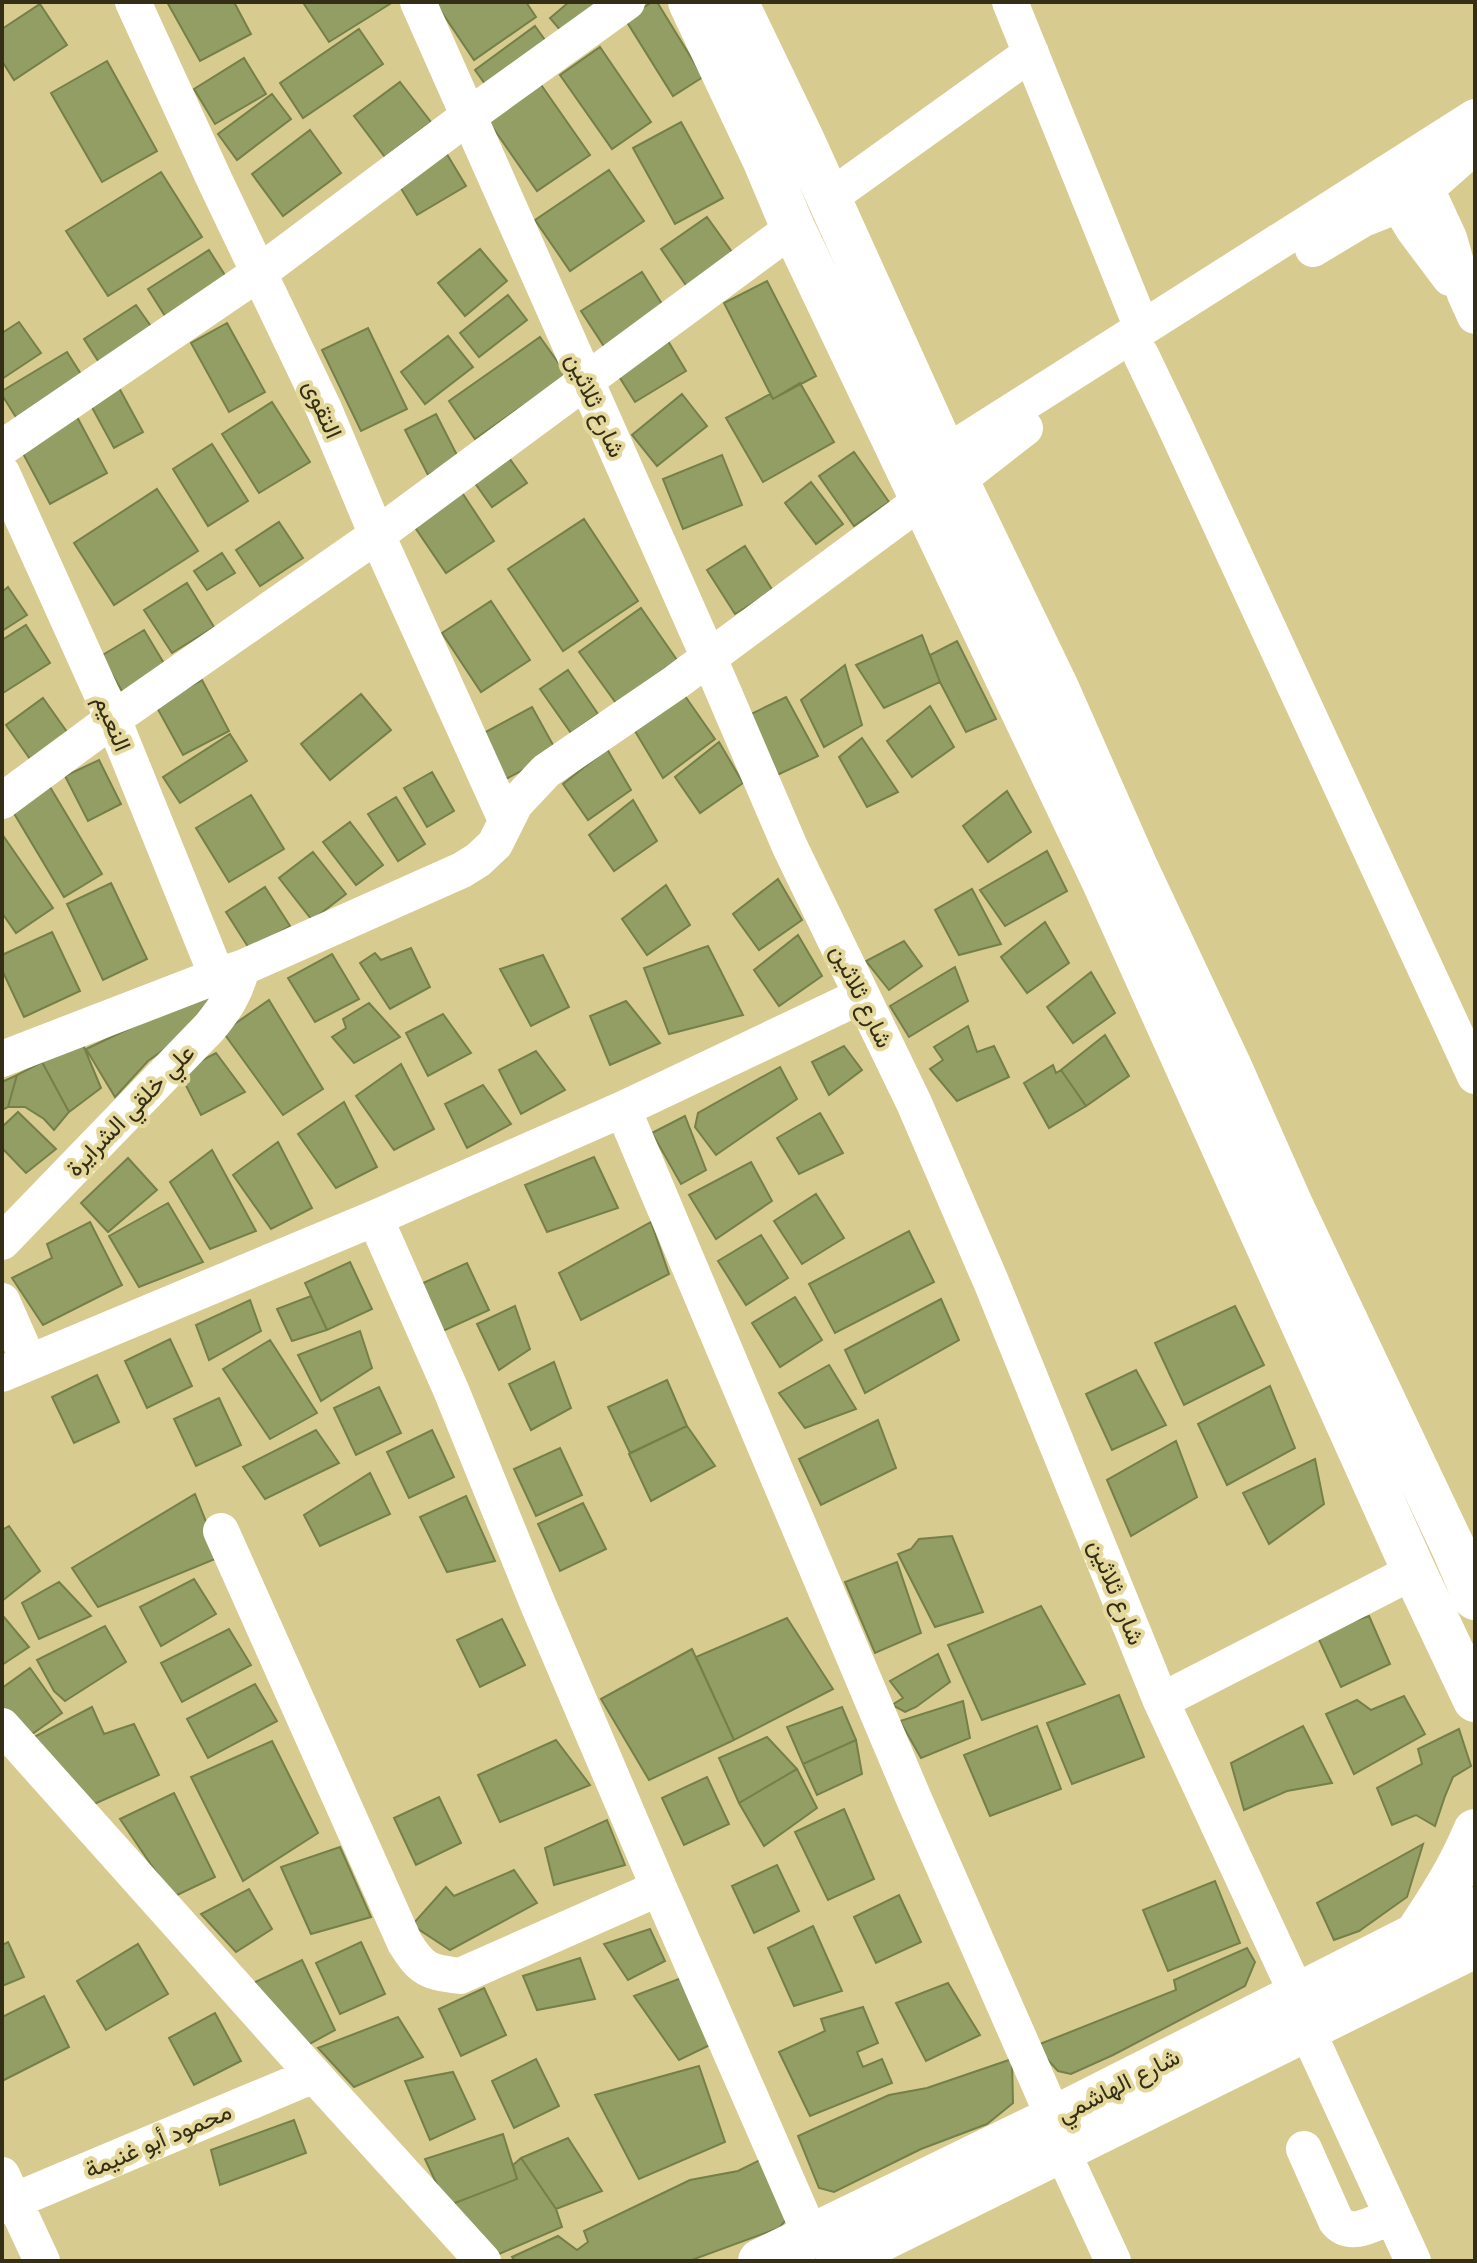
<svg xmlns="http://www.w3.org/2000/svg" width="1477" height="2263" viewBox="0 0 1477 2263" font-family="Lora,Vazirmatn,serif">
  <rect width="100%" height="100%" fill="#d8cb8f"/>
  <path fill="#939e65" stroke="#757f48" stroke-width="2" d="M167,2h67l17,32 -51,27z
    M307,2h86l-64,40 -25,-38z
    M435,2h91l10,15 -62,43z
    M569,2h30l-32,36 -17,-20z
    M652,2h5l46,75 -30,19 -48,-77z
    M40,4l27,41 -53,35 -12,-19v-32z
    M535,26l15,21 -60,44 -15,-21z
    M359,29l24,35 -80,54 -23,-35z
    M600,47l51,75 -39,27 -52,-74z
    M244,58l22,36 -51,30 -21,-35z
    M107,61l50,90 -55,31 -51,-89z
    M537,79l53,76 -53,36 -53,-76z
    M400,82l31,40 -46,35 -31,-41z
    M272,94l19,25 -54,41 -19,-26z
    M681,122l42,76 -48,26 -42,-76z
    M310,130l31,43 -58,43 -31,-42z
    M445,151l21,35 -49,29 -21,-35z
    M609,170l35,51 -74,50 -35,-51z
    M161,172l41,65 -94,59 -42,-65z
    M707,217l30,42 -47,32 -29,-42z
    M480,249l27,32 -42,35 -27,-33z
    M209,250l19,30 -61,39 -19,-30z
    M642,272l25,40 -60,39 -26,-40z
    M767,281l49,95 -43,23 -49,-96z
    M508,295l19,25 -48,37 -19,-24z
    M136,305l19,27 -53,35 -18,-28z
    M19,322l22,31 -39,26v-46z
    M227,323l38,69 -36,20 -38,-69z
    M368,328l39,81 -46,22 -39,-81z
    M662,331l24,40 -51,31 -22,-35z
    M448,336l25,31 -48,37 -24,-32z
    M540,337l27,38 -92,64 -26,-38z
    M67,352l17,27 -67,40 -15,-24v-4z
    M800,383l34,59 -71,40 -37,-64 44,-24 3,5z
    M118,386l25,46 -29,16 -25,-46z
    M682,394l25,32 -50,40 -25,-31z
    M272,402l38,60 -51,31 -37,-59z
    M436,414l23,45 -31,16 -23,-45z
    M76,415l31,58 -57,31 -31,-58z
    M212,444l36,57 -40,25 -35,-57z
    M854,452l35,50 -35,24 -35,-50z
    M507,455l20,28 -35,24 -20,-28z
    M722,455l20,50 -59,24 -20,-50z
    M811,482l32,42 -27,20 -31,-41z
    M157,489l41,62 -84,54 -40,-62z
    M461,491l33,50 -48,32 -34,-50z
    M584,519l54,82 -75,50 -55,-82z
    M279,522l24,36 -43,28 -24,-36z
    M745,546l28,45 -38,23 -28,-44z
    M222,553l13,20 -28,17 -13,-19z
    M187,583l27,44 -42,26 -28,-43z
    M8,587l19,28 -25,16v-39z
    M491,601l39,59 -49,32 -39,-59z
    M641,608l36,52 -61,43 -37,-51z
    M26,625l24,38 -47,30 -1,-53z
    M144,630l24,40 -43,26 -24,-40z
    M922,635l18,47 -56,26 -28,-43z
    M957,641l39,78 -30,13 -26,-50 -10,-27z
    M845,665l17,60 -38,22 -23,-47z
    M568,670l30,44 -27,19 -31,-44z
    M202,680l27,51 -46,24 -28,-51z
    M678,686l37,53 -52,39 -34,-57z
    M361,694l30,36 -61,50 -29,-36z
    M786,697l32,59 -43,20 -32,-58z
    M43,698l29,41 -37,27 -29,-41z
    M930,706l24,41 -42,30 -25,-36z
    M532,707l25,45 -51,27 -24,-45z
    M230,734l17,27 -67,42 -17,-26z
    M862,738l36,54 -31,15 -28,-50z
    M719,742l24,41 -43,30 -25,-36z
    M607,749l24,41 -43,30 -25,-36z
    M99,760l22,44 -33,17 -23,-45z
    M432,772l22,39 -27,16 -23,-39z
    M50,787l52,87 -38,23 -52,-87z
    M1007,791l24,41 -43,30 -25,-36z
    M251,795l33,54 -55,33 -33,-54z
    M396,797l29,47 -27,17 -30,-47z
    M633,800l24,41 -43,30 -25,-36z
    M350,822l33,43 -27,20 -33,-43z
    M2,834l51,74 -37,25 -14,-20z
    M1047,851l20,40 -62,35 -25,-36z
    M313,852l33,42 -34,26 -33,-42z
    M778,879l24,41 -43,30 -26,-36z
    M111,883l36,76 -44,21 -36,-76z
    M666,885l24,40 -43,30 -25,-36z
    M265,887l25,39 -40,24 -24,-38z
    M972,889l29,55 -42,11 -24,-45z
    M1045,922l24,41 -42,30 -26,-36z
    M52,932l28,59 -56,26 -22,-47v-15z
    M798,935l24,41 -43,30 -25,-36z
    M904,941l18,25 -33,24 -23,-29z
    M708,946l35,69 -74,19 -25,-66z
    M411,948l19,39 -40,22 -30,-46 15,-10 6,7z
    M332,954l27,45 -44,23 -27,-44z
    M543,955l26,52 -38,19 -31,-57z
    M955,967l13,34 -59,36 -19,-31z
    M1091,972l24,41 -42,30 -26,-36z
    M211,990v26l-63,45 -33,36 -29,-48z
    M269,1000l54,89 -40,26 -60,-83z
    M626,1001l34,42 -50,22 -20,-49z
    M369,1003l31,34 -46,26 -22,-26 14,-9 -3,-9z
    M443,1014l28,39 -43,23 -22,-43z
    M968,1026l9,26 17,-6 15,31 -52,24 -27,-32 13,-9 -9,-13z
    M1105,1035l24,41 -43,30 -25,-36z
    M81,1040l20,48 -32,24 -27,-50z
    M844,1046l18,24 -33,25 -17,-33z
    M536,1051l29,39 -44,24 -22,-44z
    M216,1053l29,39 -44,23 -22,-43z
    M42,1062l27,50 -15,18 -10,-11 -19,-12h-17l9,-32z
    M401,1064l33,65 -40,21 -38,-54z
    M1053,1065l3,8 5,-3 25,36 -37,22 -25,-45z
    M780,1067l17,32 -81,56 -21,-28 3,-14z
    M17,1075l-9,32 -6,3v-28z
    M483,1085l28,39 -44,24 -22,-44z
    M344,1102l33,65 -41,21 -38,-54z
    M18,1112l38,37 -30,24 -24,-25v-21z
    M820,1113l23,40 -44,21 -22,-36z
    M685,1116l21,54 -25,14 -29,-51z
    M278,1142l34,66 -41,21 -38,-54z
    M212,1150l44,81 -46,18 -40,-67z
    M594,1157l24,51 -71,24 -22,-47z
    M128,1158l29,32 -49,42 -27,-29z
    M751,1162l21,39 -56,38 -27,-44z
    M816,1194l28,44 -42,26 -28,-43z
    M168,1203l35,59 -64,25 -30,-51z
    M90,1222l32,63 -79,40 -31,-47 40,-20 -5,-14z
    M651,1222l18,52 -88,46 -22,-47z
    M909,1231l25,51 -99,51 -26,-49z
    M761,1235l27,43 -42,27 -28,-44z
    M350,1262l22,47 -45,21 -22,-47z
    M467,1263l22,47 -46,21 -22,-47z
    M311,1296l16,34 -35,11 -15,-32z
    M795,1297l27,43 -42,27 -28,-44z
    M941,1299l18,41 -94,53 -20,-43z
    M250,1300l11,31 -52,29 -13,-35z
    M515,1306l15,43 -31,21 -22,-46z
    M1235,1306l29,59 -80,40 -29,-62z
    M360,1331l12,37 -51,33 -23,-46z
    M170,1339l22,47 -45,22 -22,-47z
    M270,1340l47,73 -47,26 -47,-70z
    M554,1362l17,46 -40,22 -22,-46z
    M829,1365l27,44 -51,19 -26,-35z
    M1136,1370l30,55 -54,25 -26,-56z
    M97,1375l22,47 -45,21 -22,-46z
    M667,1380l20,46 -57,27 -22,-46z
    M1270,1386l25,62 -68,37 -29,-61z
    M379,1387l22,46 -45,22 -22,-47z
    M219,1398l22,47 -45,21 -22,-47z
    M878,1420l18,48 -75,37 -22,-46z
    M687,1426l28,40 -64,35 -22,-47z
    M316,1430l23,33 -74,36 -22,-32z
    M432,1430l22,47 -45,21 -22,-46z
    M1176,1441l21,56 -66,39 -24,-56z
    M560,1448l22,47 -46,21 -22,-47z
    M1315,1459l9,45 -55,40 -26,-51z
    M370,1473l20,41 -70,32 -16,-31z
    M195,1494l25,63 -122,50 -26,-39z
    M466,1496l29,65 -48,11 -27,-55z
    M583,1503l23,46 -46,22 -22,-47z
    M9,1526l31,45 -38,30v-71z
    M952,1536l31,76 -48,15 -37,-73 13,-5 8,-10z
    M897,1562l24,71 -46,20 -30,-71z
    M194,1579l22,35 -55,32 -21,-39z
    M59,1582l32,34 -52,23 -17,-36z
    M1041,1606l44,78 -103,36 -34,-75z
    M1369,1616l21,48 -49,23 -25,-54z
    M2,1617h2l25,30 -27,18z
    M787,1618l46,71 -99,51 -38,-83z
    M502,1619l23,46 -45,22 -23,-47z
    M105,1626l21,36 -61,39 -11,-10 -17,-31z
    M229,1629l22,36 -69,37 -21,-39z
    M692,1649l42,91 -85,40 -48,-81z
    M938,1654l12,28 -34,25 -11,5 -13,-7 11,-7 -13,-17z
    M30,1668l32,45 -37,26 -23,-33v-18z
    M255,1684l22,37 -69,37 -21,-39z
    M1119,1695l25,62 -72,27 -25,-61z
    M1404,1696l21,38 -71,40 -28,-60 31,-14 14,10z
    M963,1701l7,37 -49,20 -21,-37z
    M92,1707l12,27 30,-10 25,51 -67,30 -60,-67z
    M842,1707l14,33 -53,24 -16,-37z
    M1037,1726l24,63 -71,27 -26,-61z
    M1303,1726l29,57 -45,8 -43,19 -13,-47z
    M1459,1729l12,37 -18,11 -8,19 -10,30 -19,-11 -24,10 -15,-37 45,-24 -4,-15z
    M767,1737l30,32 -58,34 -20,-45z
    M556,1740l34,45 -90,37 -22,-47z
    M856,1740l6,34 -45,21 -14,-31z
    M272,1741l46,92 -75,48 -52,-104z
    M797,1769l20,39 -53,38 -25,-43z
    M707,1777l22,47 -45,21 -22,-47z
    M174,1793l41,84 -42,20 -53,-78z
    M439,1797l22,46 -45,22 -22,-47z
    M844,1809l30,70 -46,21 -33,-68z
    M607,1820l18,45 -71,20 -9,-37z
    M1423,1844l-16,53 -48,34 -25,9 -17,-37z
    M340,1847l31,70 -60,17 -30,-67z
    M777,1865l22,46 -45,22 -22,-47z
    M514,1870l23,33 -87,47 -38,-25 34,-38 8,9z
    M1215,1881l25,62 -72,28 -25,-61z
    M249,1889l23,40 -36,23 -35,-38z
    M899,1895l22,47 -45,21 -22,-46z
    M813,1926l29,65 -48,15 -26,-58z
    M650,1929l15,32 -37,19 -24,-36z
    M8,1942l16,35 -22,9v-41z
    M361,1942l24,52 -45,20 -24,-51z
    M138,1944l30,50 -62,36 -29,-49z
    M1247,1948l8,14 -10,24 -132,69 -42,19 -13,-3 -23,-25 141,-56 -2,-10z
    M580,1958l15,41 -58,11 -14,-34z
    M302,1960l33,70 -29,16 -55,-62z
    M684,1977l26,68 -31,15 -45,-64z
    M948,1983l32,52 -54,26 -30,-58z
    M484,1988l22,47 -45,21 -22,-47z
    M44,1996l25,51 -67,34v-64z
    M863,2007l15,36 -21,9 6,15 19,-8 10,24 -82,33 -31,-64 46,-21 -4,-12z
    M215,2013l26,48 -47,24 -25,-47z
    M398,2017l25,40 -69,30 -36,-39z
    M536,2059l23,47 -45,22 -22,-47z
    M1012,2059l1,44 -26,21 -66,25 -87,43 -15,-4 -21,-52 91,-41 38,-7z
    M699,2066l26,76 -86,37 -44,-84z
    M453,2072l22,47 -45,21 -25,-59z
    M294,2120l12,33 -86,32 -9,-35z
    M503,2134l14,45 -70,27 -22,-47z
    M568,2138l34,53 -46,18 -35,-51z
    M774,2153l19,59 -14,16 -90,33h-174l-3,-4 46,-21 19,14 11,-8 -4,-11 106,-51 48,-9z
    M521,2158l35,51 6,18 -63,27 -52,-48 70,-27 -4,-14z"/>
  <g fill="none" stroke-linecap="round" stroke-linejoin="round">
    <path stroke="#fff" stroke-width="36" d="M133,2l82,179 109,228 53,126 129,285
      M418,2l291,656 81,189 124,256 78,181 169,417 136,293
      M1010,2l132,326
      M1417,169l32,69 16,56 10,22
      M1387,186l27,44 36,48
      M829,198l202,-145
      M1313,249l50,-30 53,-21 59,-52
      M1141,355l32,67 302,654
      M2,448l258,-176 210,-157 157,-113
      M946,453l529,-336
      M2,473l111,246 104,257
      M957,481l68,-53
      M2,801l111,-82 264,-184 416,-307
      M2,1059l215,-83 25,-8 220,-98 16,-10 17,-16 20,-40 31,-33 130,-89 246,-182
      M623,1109l291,690 140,319
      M375,1218l76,172 86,212 122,286 152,348
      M2,1242l208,-215c17,-21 25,-34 32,-59
      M2,1301l27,61
      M2,1374l373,-156 248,-109 238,-113
      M221,1531l184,412c17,27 23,29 55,33l199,-88
      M1161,1701l253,-130
      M2,1726l312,349 169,186
      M1307,2030l106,231
      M1304,2149l32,72c15,18 38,2 56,-5
      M1062,2151l51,110
      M2,2175l40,86
      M2,2206l312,-131"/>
    <path stroke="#fff" stroke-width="44" d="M690,2l74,157 29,69 310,652 311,691 61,129
      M736,2l67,139 154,340 99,205 79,179 94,200 62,140 163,344 21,49
      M1416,1935c22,-33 44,-67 59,-104
      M760,2261l294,-143 362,-183 59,-26
      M838,2261l637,-315"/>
  </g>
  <g text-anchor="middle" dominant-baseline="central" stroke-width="8" stroke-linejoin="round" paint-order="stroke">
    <g font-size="24" fill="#332e15" stroke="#e5d89c">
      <text transform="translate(596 405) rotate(66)">شارع ثلاثين</text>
      <text transform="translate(323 409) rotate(66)">التقوى</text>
      <text transform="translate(113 723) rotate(67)">النعيم</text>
      <text transform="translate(862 996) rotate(64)">شارع ثلاثين</text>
      <text transform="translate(130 1110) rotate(-46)">علي خلقي الشرايرة</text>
      <text transform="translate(1117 1592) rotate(68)">شارع ثلاثين</text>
      <text transform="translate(1118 2085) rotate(-27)">شارع الهاشمي</text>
      <text transform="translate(158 2140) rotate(-23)">محمود أبو غنيمة</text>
    </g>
  </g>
  <rect width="1477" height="2263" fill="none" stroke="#332e15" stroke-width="8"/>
</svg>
